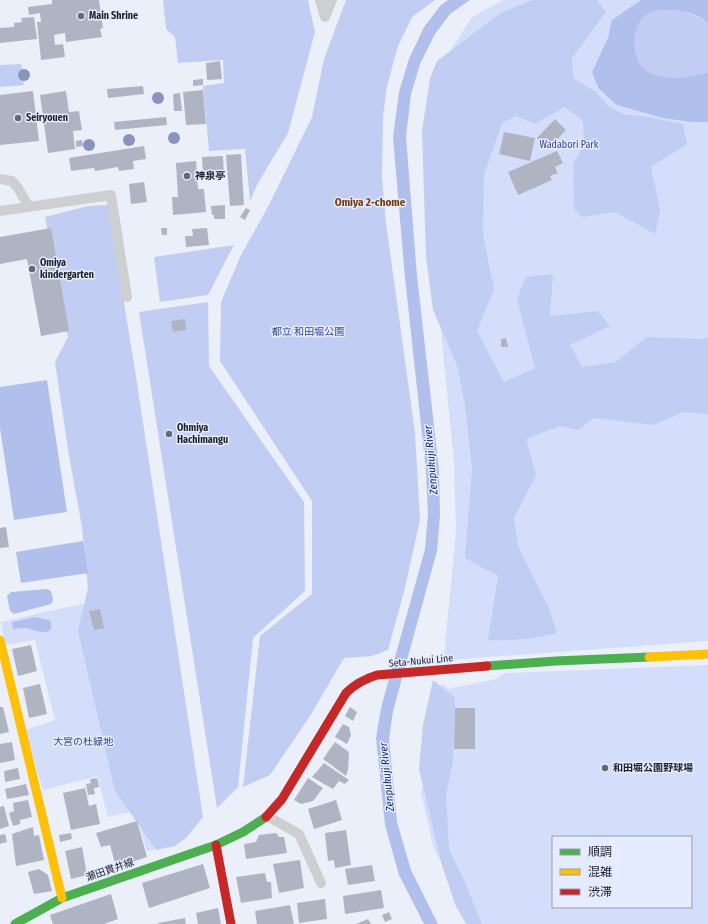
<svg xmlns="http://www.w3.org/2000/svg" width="708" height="924" viewBox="0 0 708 924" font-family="'Fira Sans Condensed','Noto Sans JP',sans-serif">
  <rect width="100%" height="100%" fill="#ebeff9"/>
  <path fill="#d4defb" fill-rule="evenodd" d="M503,0h205v641l-259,19 -5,-5 12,-123 -2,-71 -12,-119 -13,-166 9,-107 34,-52z
    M85,603l54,165 15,82 -7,1 -12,-40 -27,6 -11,-41 -54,14 -18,-60 30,-10 -20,-80 -30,5 -4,-23z
    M708,665v259h-233l-41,-75 -13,-56 21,-110 6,6 48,-10 9,-6zM553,837h138v70h-138z"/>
  <path fill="#c1cdf2" d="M163,0h145l7,32 -27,101 -30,50 -8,18 -5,-52 -36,2 -6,-65 21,-3 -1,-23 -45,3 -3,-26 -9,-8z
    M346,0h89l-23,17 -14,29 -11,40 -4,30 -1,62 4,45 29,210 5,87 -16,72 -16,58 -16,6 -28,2 -34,58 -40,59 -27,12 17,-151 52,-42v-93l-92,-140 1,-59 20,-47 28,-50 43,-88 12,-58z
    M533,0h64l9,12 -34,46 1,20 23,14 12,14 17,9 18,1 40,8 4,20 -36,23 9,43 -5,24 -40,-22 -33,5 -8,-8 -1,-45 11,-20 -1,-23 -18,-14 -30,17 -19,-8 -14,7 -18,52 -1,60 11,54 -17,42 27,51 31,-14 -18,-69 9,-22 27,-3 -3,42 48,-5 12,15 -40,19 12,22 34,-5 30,-25 54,2 8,-1v76l-24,-2 -31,13 -59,-7 -16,12 -18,-4 -34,13 10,36 -22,43 4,28 30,60 9,27c-23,6 -46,8 -69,7l10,-64 -33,-18 7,-89 -7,-64 -8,-40 -24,-55 -7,-53 -4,-126 8,-53 7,-17 65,-49z
    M681,10l17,7 10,6v50c-16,4 -43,8 -58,0 -19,-10 -21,-48 -3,-59 10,-6 23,-4 34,-4z
    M21,64l1,5 4,2 2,4 -5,5 1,5 -24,2v-22z
    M108,205l27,165 68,447 -16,20 -12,9 -19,4 -41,-59 -37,-160 10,-43 -6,-61 -13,-71 -14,-94 13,-25 -23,-120 43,-11z
    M234,245l-26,50 -48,7 -6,-45z
    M208,302l1,64 95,136 1,89 -52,47 -15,149 -21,21 -78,-496z
    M433,680l22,18 -2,64 -7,32 3,55 15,31 18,44h-16l-11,-20 -14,-42 -22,-93 4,-44z"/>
  <path fill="#b0bfeb" d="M448,0h22l-20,14 -15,20 -15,30 -9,30 -5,43 11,139 22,194 1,45 -3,36 -44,160 -4,28 8,83 14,48 27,54h-14l-25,-49 -14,-50 -9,-87 5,-30 44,-159 3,-35 -2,-43 -21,-193 -12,-141 6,-45 10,-33 15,-32 17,-22z
    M641,0h67v23c-8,-8 -24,-13 -34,-13 -9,0 -20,-1 -27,4 -18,12 -16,50 3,59 17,8 41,4 58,0v49h-16l-29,-4 -46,-13 -18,-16 -7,-17 16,-34 4,-18z
    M47,380l20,132 -53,8 -14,-92v-41z
    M83,541l5,32 -67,10 -5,-31z
    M47,589l4,2 2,9 -2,4 -37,10 -4,-3 -3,-15 4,-4z
    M35,617l16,4v8c-6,6 -14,2 -21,0 -5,-2 -12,0 -17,0l-1,-7z"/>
  <path fill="#afb4c3" d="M52,0h47l4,28 -3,1 2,8 -36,5 -1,-9 -11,2 1,10 8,-1 2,13 -24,3 -4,-38h4l-1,-9 -11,2 -1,-8 24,-3z
    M34,17l3,22 -37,4v-15l14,-1v-4l8,-1 -1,-4z
    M220,61l2,18 -15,1 -1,-17z
    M203,79v6l-10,1v-6z
    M143,86l1,8 -36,4 -1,-9z
    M203,90l3,34 -20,1 -3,-33z
    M33,91l6,50 -39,4v-50z
    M66,91l3,21 10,-1 3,19 -9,1 2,18 -27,4 -8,-58z
    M180,93l2,18h-8l-1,-17z
    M166,117l1,8 -52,5 -1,-8z
    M555,119l11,11 -18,19 -11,-11z
    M504,132l31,6 -5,23 -31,-7z
    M82,140l1,6 -7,1v-6z
    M144,146l2,13 -13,2 1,8 -15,2 -1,-4 -23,4 -1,-3 -23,3 -2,-13z
    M557,151l6,12 -8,4 3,6 -8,3 2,4 -34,15 -10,-23z
    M241,154l3,51 -14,1 -4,-51z
    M223,156l1,18 -21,1 -1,-18z
    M196,161l2,28h6l2,23 -33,3 -1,-18h6l-2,-34z
    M144,182l3,20 -16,2 -2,-20z
    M225,205v14h-11v-4h-2l-1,-9z
    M246,208l4,2 -5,10 -5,-3z
    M51,228l18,103 -28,5 -14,-77 -27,5v-27z
    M161,228h6v7h-5z
    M207,228l2,17 -23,2 -1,-11h8l-1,-7z
    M185,319l1,11 -13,2 -2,-11z
    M506,338l2,9h-7v-8z
    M6,527l3,20 -9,1v-20z
    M100,609l4,19 -10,2 -5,-19z
    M31,645l6,26 -19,5 -6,-27z
    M40,684l7,30 -18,4 -6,-30z
    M0,707h3l6,25 -9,2z
    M350,707l7,5 -4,9 -8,-5z
    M455,708h20v41h-21z
    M343,724l6,3 2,8 -4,9 -12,-7z
    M12,742l3,18 -15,3v-19z
    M335,742l14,10 -1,18 -2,6 -23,-17z
    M324,763l25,17 -4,4 -6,-3 -6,8 -21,-12z
    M18,768l2,11 -15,3 -1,-11z
    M97,778l2,9 -5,1 1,6 -7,1 -2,-11 5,-1 -1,-4z
    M308,778l15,10 -10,13 -12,3 -7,-4z
    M26,784l3,11 -22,4 -2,-10z
    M85,788l4,18 7,-2 4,20 -29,6 -8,-37z
    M28,800l4,17 -12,3v4l-7,2 -4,-13 5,-2 -1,-8z
    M336,800l6,20 -28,9 -6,-20z
    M4,806l5,20 -9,3v-22z
    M137,821l10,36 -31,10 -6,-22 -9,2 -5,-14z
    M33,827l1,9 5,-1 5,25 -28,6 -4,-32z
    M346,830l5,35 -16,3 -1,-8 -6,1 -3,-28z
    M71,833l1,6 -12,3 -1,-7z
    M276,833l3,4h5l3,16 -41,6 -2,-15 12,-2 3,-7z
    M5,834l2,8 -7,2v-9z
    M82,847l5,28 -16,4 -6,-28z
    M300,860l4,28 -25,5 -6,-29z
    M203,864l7,24 -61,20 -7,-25z
    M372,865l3,16 -27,4 -3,-16z
    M39,869l9,6 4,16 -18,3 -6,-22z
    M265,873l2,9h4l1,16 -31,5 -5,-26z
    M381,890l3,18 -39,6 -2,-18z
    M111,894l7,25 -14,5h-51l-3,-9z
    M325,899l2,20 -28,4 -2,-20z
    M290,905l4,19h-37l-2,-13z
    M218,908l3,16h-23l-2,-11z
    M389,912l3,7 -7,3 -3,-7z
    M185,918l1,6h-28v-1z
    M368,919l3,5h-15z"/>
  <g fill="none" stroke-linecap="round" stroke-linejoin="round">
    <path stroke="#cdcfd1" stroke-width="10" d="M320,0l5,17
      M325,17l7,-17
      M0,179l12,2 6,7 11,19
      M0,211l111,-16 16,102
      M267,816l32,18 22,49"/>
    <path stroke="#4caf50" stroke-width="9" d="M487,666l69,-5 93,-4
      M15,924l47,-26 154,-53 27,-13 23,-15"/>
    <path stroke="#ffc107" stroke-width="9" d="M0,640l62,258
      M649,657l59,-3"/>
    <path stroke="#c62828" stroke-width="9" d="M266,817l16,-18 64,-106c9,-9 18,-14 31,-18l110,-9
      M216,845l15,79"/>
  </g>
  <g fill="#8893be">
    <circle cx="24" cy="75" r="6"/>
    <circle cx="158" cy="98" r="6"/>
    <circle cx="174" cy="138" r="6"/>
    <circle cx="129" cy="140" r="6"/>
    <circle cx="89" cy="145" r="6"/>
  </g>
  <g fill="#656974" stroke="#e5ecff" stroke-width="1.5">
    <circle cx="81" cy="16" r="4"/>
    <circle cx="18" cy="118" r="4"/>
    <circle cx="187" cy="176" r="4"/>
    <circle cx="32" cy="269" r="4"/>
    <circle cx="169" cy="434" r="4"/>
    <circle cx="605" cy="768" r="4"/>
  </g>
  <g text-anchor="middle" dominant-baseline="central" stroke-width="3" stroke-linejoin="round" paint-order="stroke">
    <g font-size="10" font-weight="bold" fill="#1d212c" stroke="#e5ecff" text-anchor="start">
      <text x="89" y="16">Main Shrine</text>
      <text x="26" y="118">Seiryouen</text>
      <text x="195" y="176">神泉亭</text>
      <text x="40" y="263">Omiya<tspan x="40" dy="12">kindergarten</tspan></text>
      <text x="177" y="428">Ohmiya<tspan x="177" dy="12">Hachimangu</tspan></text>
      <text x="613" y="768">和田堀公園野球場</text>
    </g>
    <g font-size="10" fill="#37478e" stroke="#e5ecff">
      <text x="569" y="145">Wadabori Park</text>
      <text x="308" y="332">都立 和田堀公園</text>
      <text x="83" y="742">大宮の杜緑地</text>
    </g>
    <g font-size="10" fill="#1d212c" stroke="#e5ecff">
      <text transform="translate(421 661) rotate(-5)">Seta-Nukui Line</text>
      <text transform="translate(110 870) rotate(-19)">瀬田貫井線</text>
    </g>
    <g font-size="11" font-weight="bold" fill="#763b0b" stroke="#e5ecff">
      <text x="370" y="202">Omiya 2-chome</text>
    </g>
    <g font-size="11" font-style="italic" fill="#1c286c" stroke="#e5ecff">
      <text transform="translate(431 460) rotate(-95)">Zenpukuji River</text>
      <text transform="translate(387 777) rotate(-96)">Zenpukuji River</text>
    </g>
  </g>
  <rect x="552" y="836" width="140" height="72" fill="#e5ecff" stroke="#959bab"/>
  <rect x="560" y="849" width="20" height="6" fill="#4caf50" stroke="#959bab"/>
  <text x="588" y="856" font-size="12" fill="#1d212c">順調</text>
  <rect x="560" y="869" width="20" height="6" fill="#ffc107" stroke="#959bab"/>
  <text x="588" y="876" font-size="12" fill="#1d212c">混雑</text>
  <rect x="560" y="889" width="20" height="6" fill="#c62828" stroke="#959bab"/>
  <text x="588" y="896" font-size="12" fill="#1d212c">渋滞</text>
</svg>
